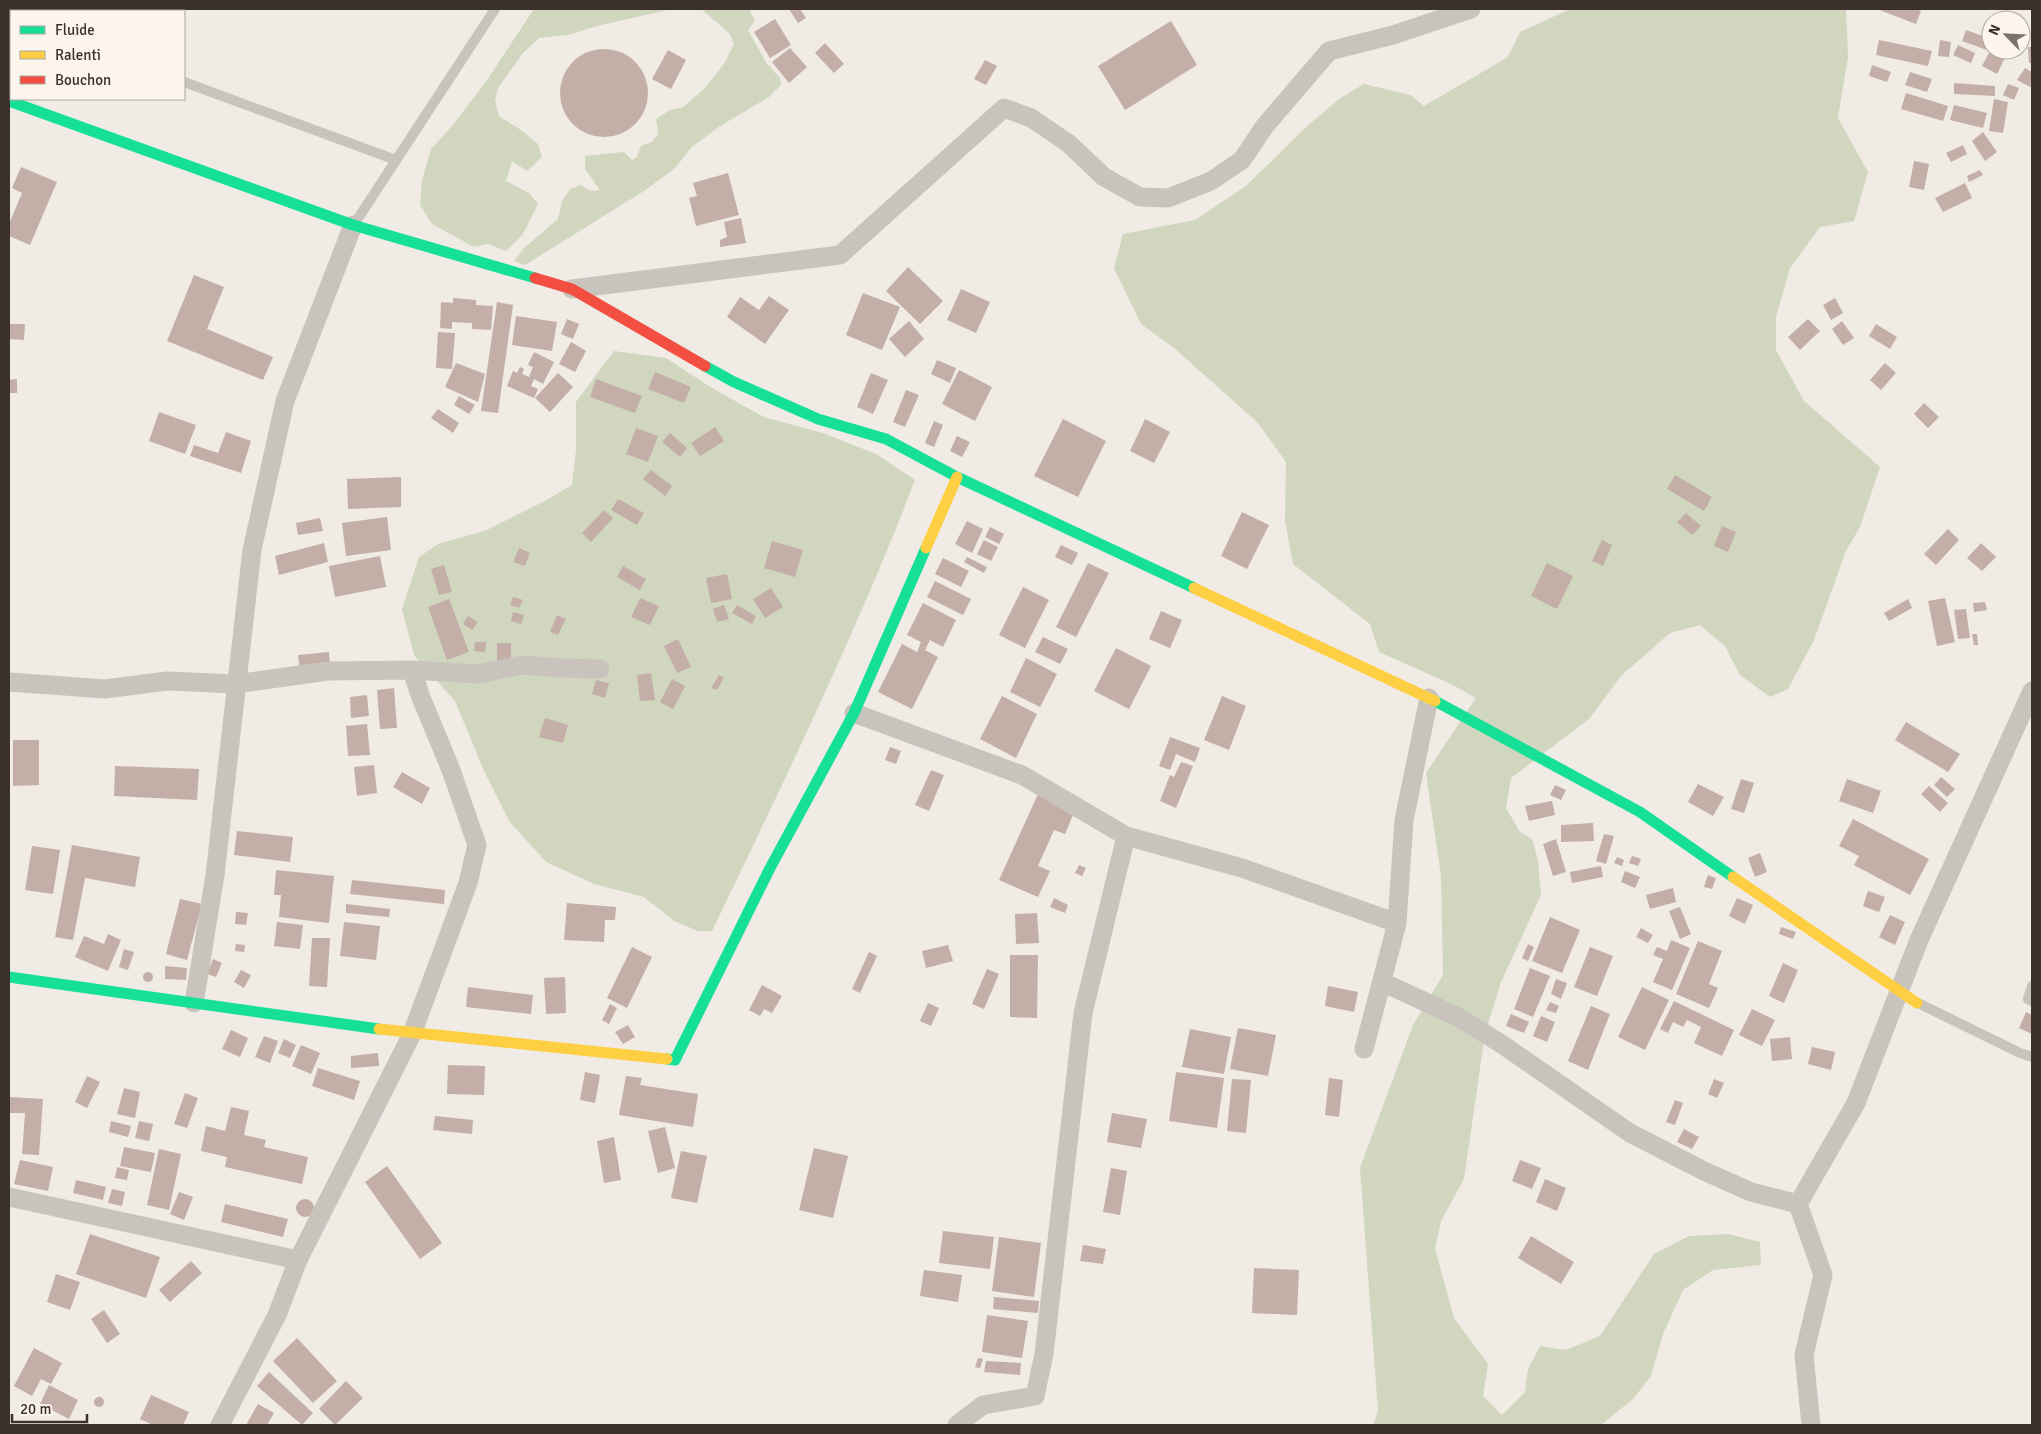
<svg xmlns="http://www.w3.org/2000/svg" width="2041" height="1434" viewBox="0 0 2041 1434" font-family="Signika,sans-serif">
  <rect width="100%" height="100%" fill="#f0ebe5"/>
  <path fill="#d1d6bf" d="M534,9h138l-75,17 -29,9 -29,3 -16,15 -25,35 -3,13 4,15 22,14 17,14 4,13 -15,14 -15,-10 -6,20 23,12 9,11 -15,30 -17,17 -18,-7 -14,3 -42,-23 -12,-19 2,-25 9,-31 21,-23 33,-43z
    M701,9h48l6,12 -7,9 19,34 13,14 1,7 -12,12 -49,29 -28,21 -17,21 -31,23 -119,74 -11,-4 10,-13 34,-29 4,-18 8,-12 11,-4 10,6 9,-1 -15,-21v-13l39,-4 8,8 5,-3 4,-11 11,-4 6,-8 -2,-15 14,-9 13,-3 21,-18 20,-25 10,-20 -4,-10z
    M1570,9h276l2,48 -10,61 30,54 -14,49 -34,6 -30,41 -14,49v33l28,51 76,66 -20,60 -14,24 -32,89 -26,49 -18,8 -30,-22 -15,-29 -25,-21 -30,8 -49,43 -32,43 -78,59 -5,30 14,24 12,7 6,21 3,35 -40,87 -16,52 -21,145 -23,42 -6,28 19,69 34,46 -5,32 19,19 23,-23 3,-23 12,-23 26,4 34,-14 54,-82 35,-18 39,-2 32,8 1,23 -48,5 -30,20 -20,44 -12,42 -18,23 -32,26h-228l5,-14 -18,-243 53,-143 30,-50 -2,-99 -15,-103 50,-75 -25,-14 -72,-32 -9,-28 -77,-60 -8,-43 1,-59 -28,-39 -84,-75 -33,-24 -27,-56 9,-34 72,-14 51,-34 60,-59 33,-28 25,-15 46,11 14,11 84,-49 12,-25z
    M614,351l52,7 46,30 52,29 59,16 53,21 39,26c-59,154 -132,303 -203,451h-14l-24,-10 -30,-24 -50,-13 -48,-22 -37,-41 -25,-50 -29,-70 -41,-46 -12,-46 17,-52 19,-13 49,-14 56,-28 29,-17 4,-35v-48z"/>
  <path fill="#c3afa7" d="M789,9h11l6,9 -8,5z
    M1877,9h39l5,2 -5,13z
    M775,19l16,26 -21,13 -16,-26z
    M1171,21l26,44 -72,45 -27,-44z
    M1966,30l25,9 -4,11 -25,-9z
    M1879,40l53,11 -4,15 -52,-11z
    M1940,40l11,2 -2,15 -11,-1z
    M825,43l19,21 -10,9 -19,-20z
    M1958,45l17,8 -4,10 -18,-8z
    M2028,47h4v16h-3z
    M790,48l17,19 -18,16 -17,-21z
    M560 93a44 44 0 1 1 88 0a44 44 0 1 1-88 0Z
    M668,50l18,10 -15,29 -19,-10z
    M1989,53l15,7 -7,14 -15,-8z
    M985,60l12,6 -11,19 -12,-6z
    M1872,65l19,7 -4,10 -18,-6z
    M2025,68l7,4v11l-2,4 -13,-7z
    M1910,72l22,7 -5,13 -22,-7z
    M1954,83l41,3v10l-41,-2z
    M2008,84l11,4 -5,12 -11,-5z
    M1906,93l42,13 -5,15 -42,-12z
    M1994,99l14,3 -5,31 -14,-2z
    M1954,105l33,8 -4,15 -33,-8z
    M1983,132l14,20 -12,9 -13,-20z
    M1963,145l4,9 -16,8 -5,-9z
    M1914,161l15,3 -5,26 -15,-3z
    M21,167l36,15 -27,63 -21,-9v-12l13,-31 -10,-5z
    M1980,170l3,5 -14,7 -2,-6z
    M728,173l11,42 -43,11 -7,-28 8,-2 -4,-13z
    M1965,183l7,15 -29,14 -8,-14z
    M741,218l5,25 -26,4v-7l7,-3 -3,-15z
    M908,267l35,34 -23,23 -34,-33z
    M194,275l30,12 -17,42 66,28 -10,23 -96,-39z
    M961,289l29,13 -14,31 -29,-13z
    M863,293l37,14 -18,43 -36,-15z
    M769,296l20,14 -24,34 -38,-27 13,-20 19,13z
    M453,298l23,2v5l17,1 -2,24 -19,-1v-6l-20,-1v7l-12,-1 1,-26 12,1z
    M1835,298l8,15 -12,7 -8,-15z
    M497,302l16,3 -15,108 -17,-2z
    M516,316l41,6 -5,29 -40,-6z
    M567,319l12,5 -6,15 -12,-5z
    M1808,319l12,12 -20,19 -12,-13z
    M909,321l15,18 -19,18 -16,-18z
    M1842,321l12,17 -11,7 -11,-16z
    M9,324h16l-1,16 -15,-1z
    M1876,324l21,13 -7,12 -21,-13z
    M438,332l17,1 -3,36 -16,-1z
    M571,342l15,9 -11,21 -16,-8z
    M534,352l20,10 -11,22 -9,-5 -3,7 7,3 -4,9 -27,-12 6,-15 4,2 3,-6 4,2 -2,5 7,3 4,-10 -5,-2z
    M937,360l19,8 -6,15 -19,-9z
    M456,363l29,11 -7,28 -33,-15z
    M1885,363l11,10 -15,17 -11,-10z
    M959,370l33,17 -17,34 -33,-17z
    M655,372l36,15 -7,16 -36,-14z
    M558,373l15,14 -23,25 -15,-14z
    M871,373l17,7 -15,34 -16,-7z
    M17,379v14h-8v-13z
    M596,379l46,17 -7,17 -45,-16z
    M906,390l13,5 -14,32 -12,-5z
    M459,396l16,9 -6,9 -15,-9z
    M1924,403l15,14 -11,11 -14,-14z
    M438,409l21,14 -6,10 -22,-15z
    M159,412l37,13 -11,29 -36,-13z
    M1063,419l43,22 -28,56 -44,-21z
    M1145,419l25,13 -16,31 -24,-12z
    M934,421l9,4 -9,22 -9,-4z
    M715,427l9,14 -24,15 -9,-13z
    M636,428l22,8 -10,26 -22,-8z
    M226,432l25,9 -10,32 -51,-17 4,-11 24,8z
    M670,433l17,15 -7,9 -18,-15z
    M957,436l13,6 -8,15 -12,-6z
    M651,470l21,16 -7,10 -22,-17z
    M1675,475l37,22 -8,14 -37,-22z
    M401,477v30l-53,2 -1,-30z
    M618,499l26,14 -7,12 -26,-15z
    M604,510l9,8 -22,24 -9,-9z
    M1242,512l27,13 -22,44 -26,-13z
    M1686,513l15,13 -9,9 -15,-13z
    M387,517l4,33 -45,6 -4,-33z
    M320,518l3,13 -25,4 -2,-12z
    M967,521l16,8 -11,24 -17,-9z
    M1722,526l14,6 -8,20 -14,-6z
    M990,527l14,7 -5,10 -14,-7z
    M1948,529l11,11 -23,25 -12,-11z
    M984,540l14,7 -7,14 -14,-7z
    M1602,540l10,5 -9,21 -11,-5z
    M772,541l31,9 -8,27 -31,-9z
    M324,543l4,19 -49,13 -4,-19z
    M1981,543l15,14 -14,14 -15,-13z
    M1061,545l17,8 -6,12 -17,-8z
    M519,548l11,5 -5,13 -12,-4z
    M380,556l6,31 -51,10 -6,-31z
    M967,557l20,10 -3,6 -20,-11z
    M943,558l26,13 -8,16 -26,-13z
    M1088,563l21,10 -33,64 -20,-10z
    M1547,563l26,13 -16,33 -26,-13z
    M444,565l8,27 -13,3 -8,-26z
    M623,566l23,13 -6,11 -23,-13z
    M727,574l5,25 -21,4 -5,-25z
    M935,581l36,18 -8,16 -36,-18z
    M1023,587l26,13 -24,48 -26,-13z
    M771,588l12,19 -18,11 -12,-19z
    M513,597l10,3 -4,8 -9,-3z
    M640,598l19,8 -9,19 -19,-8z
    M1945,598l10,44 -18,4 -9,-45z
    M449,599l20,53 -22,8 -19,-53z
    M1908,599l4,9 -23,13 -5,-8z
    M1985,602l2,8 -13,2 -1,-9z
    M923,603l33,17 -13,27 -13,-7 -5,10 13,7 -26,52 -34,-17 24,-48 15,8 4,-10 -14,-7z
    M724,605l5,14 -12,3 -4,-13z
    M737,605l19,11 -4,8 -20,-11z
    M1966,609l4,29 -12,1 -4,-29z
    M1161,611l21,9 -12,28 -21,-9z
    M513,612l11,3 -3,9 -10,-3z
    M557,615l9,4 -8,16 -8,-3z
    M468,616l10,6 -6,8 -9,-6z
    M1972,634h5l1,11h-4z
    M1043,637l25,12 -8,15 -25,-12z
    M678,639l13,28 -14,6 -13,-27z
    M475,642h11l-1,10 -11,-1z
    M497,643h14v23h-14z
    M1116,648l35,18 -22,43 -35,-18z
    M329,652l1,16 -30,2 -2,-15z
    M1026,658l31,16 -17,33 -30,-15z
    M651,673l4,27 -15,1 -3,-26z
    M719,675l5,3 -7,12 -6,-2z
    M672,679l13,7 -12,23 -13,-7z
    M596,680l13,3 -4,15 -13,-4z
    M394,688l3,40 -17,1 -3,-39z
    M367,695l2,21 -18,2 -1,-21z
    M1002,696l35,18 -21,44 -36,-19z
    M1222,696l24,10 -17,44 -25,-10z
    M545,718l23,7 -5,18 -24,-6z
    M1906,722l54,32 -12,18 -53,-32z
    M367,724l3,31 -22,1 -2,-30z
    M1170,737l30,11 -5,14 -19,-8 -6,16 -11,-4z
    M13,740h26v45l-26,1z
    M890,747l11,4 -5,13 -11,-4z
    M1181,762l12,4 -17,42 -16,-7 10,-26 4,2z
    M374,765l3,28 -20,3 -3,-29z
    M115,766l84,3 -2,31 -83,-4z
    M931,770l13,5 -15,36 -14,-6z
    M402,772l28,16 -8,16 -29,-17z
    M1941,777l14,12 -8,8 -13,-12z
    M1741,779l13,4 -10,30 -13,-4z
    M1847,779l34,12 -8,22 -34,-12z
    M1698,784l26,13 -11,19 -25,-14z
    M1555,785l11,5 -5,10 -11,-5z
    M1929,786l19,17 -8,9 -19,-18z
    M1038,794l37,16 -10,24 -11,-4 -16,36 12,5 -12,26 -39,-17z
    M1552,801l3,14 -26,6 -4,-15z
    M1853,819l76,40 -19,36 -56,-30 5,-9 -20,-10z
    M1593,823l1,18 -33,1v-17z
    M237,831l56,6 -3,25 -56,-7z
    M1604,834l10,2 -8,28 -10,-3z
    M1556,839l10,33 -13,4 -10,-32z
    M72,845l68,12 -5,30 -50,-9 -12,62 -18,-3z
    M32,846l28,4 -7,44 -28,-4z
    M1760,853l7,19 -12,5 -7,-19z
    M1632,856l9,3 -3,7 -9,-3z
    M1617,857l7,3 -2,6 -8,-3z
    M1079,865l7,3 -4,8 -7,-3z
    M1601,866l2,11 -31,6 -2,-11z
    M276,870l58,6 -5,47 -50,-6 2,-22h-7z
    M1625,871l15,6 -5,11 -14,-6z
    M1708,875l8,3 -4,11 -8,-2z
    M352,880l93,10 -1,14 -94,-10z
    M1673,888l3,14 -26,7 -4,-14z
    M1868,891l17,6 -6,15 -16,-6z
    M1054,898l14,7 -3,8 -15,-6z
    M1737,898l16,7 -8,19 -16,-8z
    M180,899l22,5 -15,56 -21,-6z
    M567,903l49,4 -1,13h-10l-1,22 -40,-2z
    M346,904l44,5 -1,8 -43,-4z
    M1680,907l11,27 -11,5 -11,-28z
    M236,912l12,1 -2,12 -11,-1z
    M1037,913l2,30 -23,1 -1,-30z
    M1890,915l15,7 -10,23 -16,-8z
    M1550,917l30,13 -18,43 -30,-12z
    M277,922l26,3 -3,24 -26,-3z
    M344,922l36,4 -4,34 -36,-4z
    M1781,927l15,5 -3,7 -14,-5z
    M1641,928l12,7 -5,8 -12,-6z
    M108,934l13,6 -13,31 -33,-14 9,-21 20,8z
    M312,938h18l-3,49 -18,-1z
    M1671,940l19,8 -18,42 -19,-8 10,-23 -10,-4 4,-8 10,4z
    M1698,941l24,10 -13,33 9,4 -9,20 -33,-14z
    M236,944l9,1 -1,7 -9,-1z
    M1528,944l6,3 -6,14 -6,-3z
    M948,945l5,16 -27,7 -4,-17z
    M632,947l20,10 -25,51 -20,-10z
    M1590,947l23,9 -16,40 -23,-9z
    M124,949l10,3 -6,18 -9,-3z
    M869,952l8,4 -17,37 -8,-4z
    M1010,955h28l-1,63 -27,-1z
    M213,959l9,4 -6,14 -9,-3z
    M1783,963l15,7 -14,33 -15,-7z
    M165,966l22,2 -1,12 -21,-1z
    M1530,968l20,8 -17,41 -19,-8z
    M987,969l12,5 -15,35 -12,-5z
    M241,970l10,5 -7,13 -10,-6z
    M143 977a5 5 0 1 1 10 0a5 5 0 1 1-10 0Z
    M565,977l1,36 -20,1 -2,-36z
    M1556,979l11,4 -6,16 -10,-5z
    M762,985l20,11 -10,17 -8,-4 -4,7 -11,-6z
    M1328,986l30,6 -4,20 -29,-6z
    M468,987l65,8 -2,19 -65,-7z
    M1642,987l27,13 -24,50 -27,-13z
    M1674,1001l60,29 -12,26 -28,-13 7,-16 -14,-7 -4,7 -10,-5 -5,11 -8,-4z
    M1550,1002l9,4 -3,7 -10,-3z
    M928,1003l11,5 -8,18 -11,-5z
    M610,1004l7,4 -8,16 -7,-4z
    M1591,1006l19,8 -22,56 -20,-9z
    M1752,1009l23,11 -13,26 -23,-11z
    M2026,1012l6,3v19l-13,-6z
    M1511,1014l18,8 -5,11 -18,-7z
    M1541,1016l14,6 -8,20 -14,-6z
    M628,1025l7,12 -12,7 -8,-12z
    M1238,1028l38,7 -8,41 -38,-7z
    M1190,1029l41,8 -7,37 -42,-7z
    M231,1030l17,8 -8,19 -18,-8z
    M264,1036l14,5 -8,22 -15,-6z
    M1790,1037l2,22 -20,2 -2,-22z
    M284,1039l12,6 -6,13 -12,-5z
    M301,1045l19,8 -9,21 -19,-8z
    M1812,1047l23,5 -4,18 -23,-6z
    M378,1053l1,13 -28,2v-12z
    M448,1065l37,1 -1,29 -37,-1z
    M318,1068l42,13 -6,19 -42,-14z
    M585,1072l15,3 -5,28 -15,-3z
    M1176,1072l48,6 -7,50 -48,-7z
    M87,1076l13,6 -13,26 -12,-6z
    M626,1076l16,2 -2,7 58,9 -5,33 -74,-12z
    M1329,1078l14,2 -4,37 -14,-2z
    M1232,1079l19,1 -5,53 -19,-2z
    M1714,1079l10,4 -7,15 -9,-4z
    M124,1088l16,4 -5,26 -18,-4z
    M185,1093l13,5 -11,30 -13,-4z
    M9,1097l34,2 -4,56 -17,-1 3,-41h-16z
    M1675,1100l8,3 -8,22 -9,-3z
    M231,1107l18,4 -5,24 22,5 -2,7 44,10 -6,27 -77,-17 2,-10 -26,-6 5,-25 19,5z
    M1112,1113l35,6 -6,29 -34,-6z
    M435,1116l38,4 -1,14 -39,-4z
    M111,1121l20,5 -3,11 -19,-5z
    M139,1121l14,3 -4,17 -14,-3z
    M665,1127l10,41 -17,5 -10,-42z
    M1684,1129l15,8 -7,12 -15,-7z
    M614,1137l7,43 -17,3 -7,-42z
    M124,1147l31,6 -4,19 -31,-6z
    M814,1148l34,8 -15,62 -34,-8z
    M159,1149l22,5 -12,56 -22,-5z
    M681,1151l26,5 -10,47 -26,-5z
    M20,1160l33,7 -5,24 -34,-7z
    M1520,1160l21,8 -9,21 -20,-8z
    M387,1166l55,77 -22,16 -55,-77z
    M117,1167l12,3 -2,10 -12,-2z
    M1111,1168l16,3 -7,44 -17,-3z
    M1545,1179l21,9 -9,23 -21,-9z
    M76,1180l30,7 -3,13 -30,-7z
    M112,1189l13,3 -3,14 -14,-3z
    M179,1192l14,5 -9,23 -14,-6z
    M296 1208a9 9 0 1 1 18 0a9 9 0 1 1-18 0Z
    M225,1204l63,15 -5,18 -62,-15z
    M943,1231l51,6 -4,32 -51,-6z
    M90,1234l70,23 -14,41 -70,-24z
    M1531,1236l43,26 -13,22 -43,-26z
    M999,1237l42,6 -7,54 -42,-6z
    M1083,1245l23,4 -3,15 -23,-3z
    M191,1261l11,12 -32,29 -11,-12z
    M1254,1268l45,2 -2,45 -45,-2z
    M924,1270l38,5 -4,27 -38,-6z
    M56,1274l24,8 -10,28 -23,-8z
    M994,1297l45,4 -1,12 -45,-4z
    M104,1310l16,24 -13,9 -16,-24z
    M987,1315l41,6 -6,37 -40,-6z
    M297,1338l40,43 -24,22 -40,-42z
    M34,1348l28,15 -11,21 -10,-5 -9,17 -18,-10z
    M978,1358l5,1 -3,9 -5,-1z
    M986,1361l35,2 -1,12 -36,-3z
    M269,1372l44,41 -11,12 -45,-39z
    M346,1381l17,17 -28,27 -16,-16z
    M49,1385l29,15 -9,19 -29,-15z
    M151,1395l38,17 -6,13h-30l-13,-6z
    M94 1402a5 5 0 1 1 10 0a5 5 0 1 1-10 0Z
    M258,1404l16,9 -7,12h-21z"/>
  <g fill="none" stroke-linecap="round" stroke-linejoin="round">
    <path stroke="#c9c3be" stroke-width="10" d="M53,11v-2
      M184,82l212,78
      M355,223l140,-214
      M2032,986l-4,13 4,2
      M1918,1003l102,50 12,4"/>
    <path stroke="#c9c3be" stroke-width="19" d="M572,289l268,-34 164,-147 27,10 37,25 36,34 36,20 28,1 43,-17 31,-21 22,-33 65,-76 64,-16 78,-26
      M9,682l96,7 62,-8 68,3 93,-13 84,-1 65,4 45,-9 38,3 40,1
      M854,713l168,62 104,61 116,32 155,55
      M1382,982l76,35 45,28 127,88 74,38 47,21 47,12
      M194,1003l21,-128 37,-325 33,-149 68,-176
      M1364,1049l33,-126 7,-103 25,-122
      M9,1197l289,63
      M220,1425l57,-110 21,-55 114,-226 56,-151 9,-38 -26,-75 -31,-75 -8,-25
      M957,1425l26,-20 52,-9 9,-42 39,-341 43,-177
      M1811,1425l-7,-70 19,-80 -25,-71 58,-101 63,-163 113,-249"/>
    <path stroke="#16e098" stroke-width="11" d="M9,101l344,124 182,53
      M705,366l29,16 84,37 68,20 71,38 237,111
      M1435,701l205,111 93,65
      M9,977l370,52
      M667,1059l8,1 94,-190 85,-157 72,-165"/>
    <path stroke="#ffcf43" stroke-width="11" d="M926,548l31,-71
      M1194,588l241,113
      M1733,877l184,126
      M379,1029l288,30"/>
    <path stroke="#f24e42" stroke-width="11" d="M535,278l37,11 133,77"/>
  </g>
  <rect width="2041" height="1434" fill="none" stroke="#3b302b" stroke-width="20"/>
  <rect x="10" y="10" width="175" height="90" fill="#fbf5ee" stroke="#aea6a0"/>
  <rect x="20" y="26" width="25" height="8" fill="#16e098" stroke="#aea6a0"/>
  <text x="55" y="35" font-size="15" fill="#3b302b">Fluide</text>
  <rect x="20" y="51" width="25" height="8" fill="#ffcf43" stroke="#aea6a0"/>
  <text x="55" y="60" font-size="15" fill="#3b302b">Ralenti</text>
  <rect x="20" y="76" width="25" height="8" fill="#f24e42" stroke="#aea6a0"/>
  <text x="55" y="85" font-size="15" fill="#3b302b">Bouchon</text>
  <g transform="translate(2006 35) rotate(294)"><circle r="24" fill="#fbf5ee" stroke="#aea6a0"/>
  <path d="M0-4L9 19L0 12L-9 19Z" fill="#7a716c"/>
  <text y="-8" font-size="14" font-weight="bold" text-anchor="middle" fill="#3b302b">N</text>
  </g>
  <path d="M12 1414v8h75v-8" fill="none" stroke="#3b302b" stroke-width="2.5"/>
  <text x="20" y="1414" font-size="15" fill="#3b302b" stroke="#fbf5ee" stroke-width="4" paint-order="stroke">20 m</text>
</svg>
